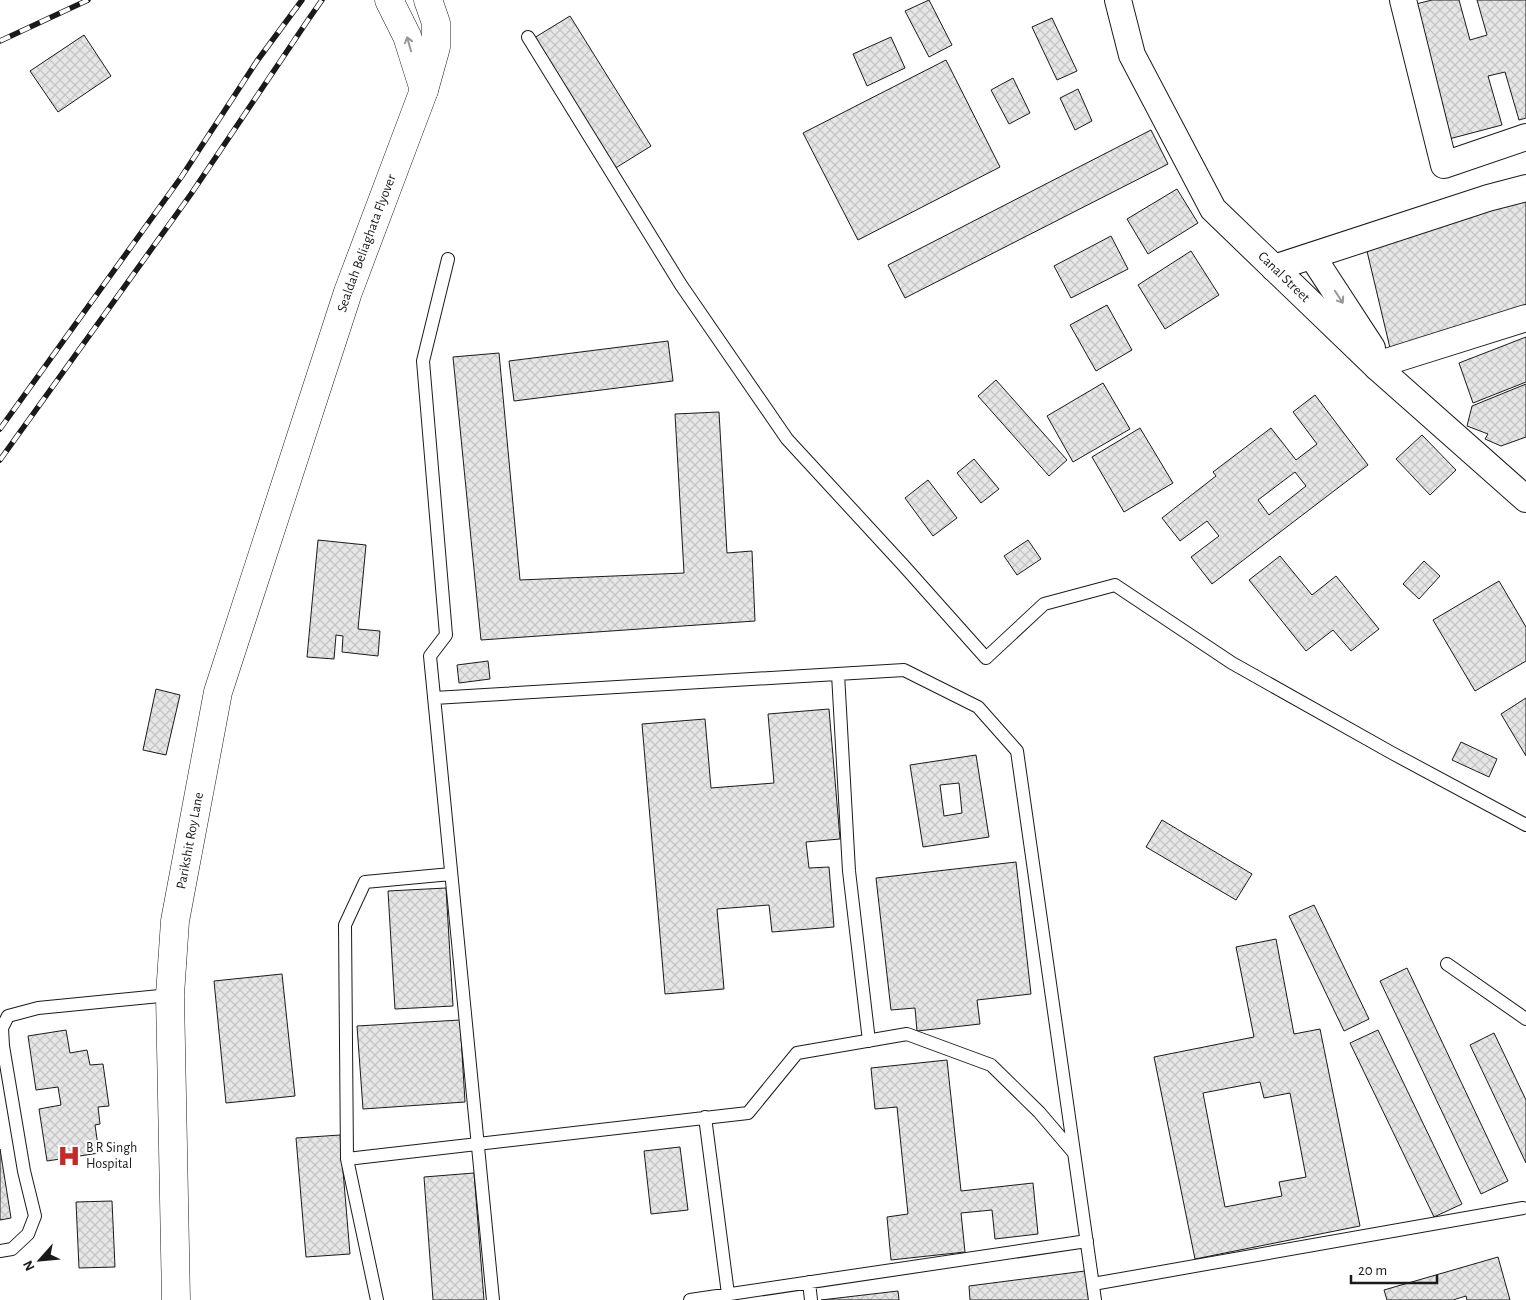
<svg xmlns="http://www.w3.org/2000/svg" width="1526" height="1300" viewBox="0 0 1526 1300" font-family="'Alegreya Sans',sans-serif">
  <defs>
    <pattern id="building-cross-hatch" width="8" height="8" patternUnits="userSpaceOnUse" patternTransform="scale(1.25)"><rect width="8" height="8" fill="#e6e6e6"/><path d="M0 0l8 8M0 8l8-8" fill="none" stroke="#c5c5c5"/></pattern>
  </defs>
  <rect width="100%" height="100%" fill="#fff"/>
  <path fill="url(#building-cross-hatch)" stroke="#1a1a1a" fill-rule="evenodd" d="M929,0l23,45 -23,12 -24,-46z
    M1432,0h27l11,40 17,-5 -10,-35h49v118l-7,2 -14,-48 -17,4 14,49 -53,14 -21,-74 4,-2 -16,-59z
    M570,16l81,130 -37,23 -80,-131z
    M1052,18l25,53 -20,9 -25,-53z
    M84,35l27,41 -53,36 -28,-41z
    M891,37l14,31 -38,18 -14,-32z
    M946,60l54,107 -142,73 -55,-107z
    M1013,78l17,35 -21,11 -18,-34z
    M1078,89l14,32 -17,9 -15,-32z
    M1151,130l17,34 -263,134 -17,-33z
    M1177,189l21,34 -50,31 -21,-35z
    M1526,195v110l-136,43 -24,-101z
    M1111,236l17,33 -57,29 -17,-32z
    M1191,251l28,44 -54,34 -27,-44z
    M1107,305l25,45 -36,21 -26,-46z
    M1526,337v45l-53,21 -14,-40z
    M668,341l5,40 -159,20 -5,-40z
    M499,353l21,227 164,-7 -9,-159 44,-2 8,141 25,-2 3,70 -274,19 -28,-283z
    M996,380l71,80 -18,16 -71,-80z
    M1103,383l27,46 -57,33 -26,-46z
    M1526,384v53l-25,9 -16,-7 3,-5 -21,-8 5,-20z
    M1315,395l53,70 -156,119 -21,-27 28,-21 -12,-15 -27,20 -18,-23 54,-42 -3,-4 58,-44 25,32 21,-16 -24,-32zM1295,472l11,14 -37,29 -11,-15z
    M1140,428l33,55 -49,29 -32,-55z
    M1422,435l34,35 -26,25 -34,-36z
    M974,459l25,30 -18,14 -24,-30z
    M928,480l29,38 -24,18 -28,-38z
    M318,540l48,5 -8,84 22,2 -2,25 -36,-4 1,-16 -7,-1 -2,24 -27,-2z
    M1028,540l13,19 -24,16 -13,-19z
    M1280,556l32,39 24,-19 43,53 -28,22 -18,-21 -27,21 -57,-71z
    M1424,561l16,15 -21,23 -16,-15z
    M1499,581l27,46v34l-51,30 -42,-71z
    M488,661l2,18 -31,4 -2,-18z
    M156,689l24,6 -14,60 -23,-5z
    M1526,698v58l-25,-42z
    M829,709l11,130 -34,3 3,26 20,-1 5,60 -62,5 -3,-27 -52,4 7,80 -59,5 -23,-270 63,-5 6,69 63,-5 -6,-69z
    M1461,742l36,17 -8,18 -37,-17z
    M976,755l13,82 -66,10 -13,-82zM959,783l3,30 -18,3 -4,-31z
    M1162,820l90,54 -16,26 -90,-53z
    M1016,862l15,132 -54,6 3,24 -63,7 -2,-23 -24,2 -15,-132z
    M446,888l7,118 -58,3 -7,-118z
    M1314,905l55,114 -25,12 -55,-115z
    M1276,939l18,95 26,-5 40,197 -165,33 -41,-202 100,-20 -18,-90zM1260,1082l4,16 26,-5 16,84 -27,5 3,14 -57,11 -22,-114z
    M1407,968l101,213 -27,13 -101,-213z
    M282,974l13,122 -69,7 -12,-122z
    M460,1020l5,82 -102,7 -6,-83z
    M66,1030l4,23 17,-3 3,15 13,-1 6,42 -11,1 2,17 -5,1 4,28 -52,8 -8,-52 22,-4 -3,-18 -22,3 -8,-54z
    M1378,1030l84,174 -28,13 -84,-174z
    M1494,1033l32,67v63l-56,-118z
    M947,1060l14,131 72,-8 5,51 -43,5 -3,-29 -31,3 4,39 -74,8 -4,-43 21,-3 -11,-107 -22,2 -4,-41z
    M340,1135l10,119 -44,3 -10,-119z
    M680,1147l8,63 -37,4 -7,-63z
    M0,1149l11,69 -11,2z
    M474,1173l10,127h-51l-9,-123z
    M112,1201l3,66 -36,1 -3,-66z
    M1498,1257l12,43h-43l-1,-4 -13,4h-66l-3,-10z
    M1085,1271l4,29h-119l-1,-14z
    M898,1291l1,9h-78z"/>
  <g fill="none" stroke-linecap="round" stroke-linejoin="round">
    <defs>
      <path id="service" d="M528,37l153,248 106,154 117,127 82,92 58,-54 71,-19 117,78 160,90 134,72
        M448,259l-25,102 23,274 -16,21 63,644
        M838,674l11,197 20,170
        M434,698l470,-28 74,37 39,44 78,549
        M451,874l-86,8 -20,43 2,234 401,-46 49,-60 110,-19 84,31 48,47 35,41
        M1447,964l79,55
        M705,1117l23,177
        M347,1159l30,141
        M0,1251l12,-2 16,-15 7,-18 -11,-45 -21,-125 -1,-18 6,-12 30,-8 132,-13
        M809,1282l2,18
        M1093,1284l430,-76
        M690,1300l397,-59"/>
      <g id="minor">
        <path id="s1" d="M1118,0l14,55 81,154 164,158 149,132"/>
        <path d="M1403,0l41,165 82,-28"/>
        <path d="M1312,256l60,92"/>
        <path d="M1274,268l214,-70 38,-10"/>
        <path d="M1377,367l6,-4 143,-45"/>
      </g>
      <g id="secondary">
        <path d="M389,0l18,36 17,54"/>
        <path id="s2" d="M176,1300l-6,-305 5,-74 43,-229 130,-400 76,-202 12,-43v-24l-8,-23"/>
      </g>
    </defs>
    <use href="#service" stroke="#1a1a1a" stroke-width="14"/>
    <use href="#minor" stroke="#1a1a1a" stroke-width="28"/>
    <use href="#secondary" stroke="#1a1a1a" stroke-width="29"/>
    <use href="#service" stroke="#fff" stroke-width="12"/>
    <use href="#minor" stroke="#fff" stroke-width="26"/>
    <use href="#secondary" stroke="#fff" stroke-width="28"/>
    <defs>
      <path id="rail" d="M0,41l88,-41
        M0,429l182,-253 75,-115 45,-61
        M0,460l191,-266 117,-174 14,-20"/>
    </defs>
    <use href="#rail" stroke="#1a1a1a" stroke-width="5.5"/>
    <use href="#rail" stroke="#fff" stroke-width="4" stroke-dasharray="11" stroke-linecap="butt"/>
  </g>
  <defs><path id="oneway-shaft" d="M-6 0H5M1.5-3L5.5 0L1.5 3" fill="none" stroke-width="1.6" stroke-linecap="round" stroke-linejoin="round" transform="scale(1.25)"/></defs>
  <g stroke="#989898">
    <use href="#oneway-shaft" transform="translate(409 44) rotate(-106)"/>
    <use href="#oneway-shaft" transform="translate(1339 297) rotate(57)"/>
  </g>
  <defs>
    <symbol id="hospital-bare" viewBox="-9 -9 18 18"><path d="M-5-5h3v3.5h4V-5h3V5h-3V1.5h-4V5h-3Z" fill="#c62828" stroke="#fff" stroke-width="2.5" paint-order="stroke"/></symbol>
  </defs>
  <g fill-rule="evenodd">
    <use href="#hospital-bare" x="53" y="1140" width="32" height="32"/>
  </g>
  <g text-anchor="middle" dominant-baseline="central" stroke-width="4" stroke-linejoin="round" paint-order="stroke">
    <g font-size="14" fill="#1a1a1a" stroke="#fff">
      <text stroke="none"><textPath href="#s2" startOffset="1085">Sealdah Beliaghata Flyover</textPath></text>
      <text stroke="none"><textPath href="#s1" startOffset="329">Canal Street</textPath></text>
      <text stroke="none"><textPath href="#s2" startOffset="461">Parikshit Roy Lane</textPath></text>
    </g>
    <g font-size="14" fill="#1a1a1a" stroke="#fff" text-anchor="start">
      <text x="86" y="1148">B R Singh<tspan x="86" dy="16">Hospital</tspan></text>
    </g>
  </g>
  <g transform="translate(40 1260) rotate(243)" stroke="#ffffff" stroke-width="4" paint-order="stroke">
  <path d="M0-4L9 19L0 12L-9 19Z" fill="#1a1a1a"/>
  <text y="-8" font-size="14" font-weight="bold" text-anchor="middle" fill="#1a1a1a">N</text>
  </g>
  <path d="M1351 1275v8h86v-8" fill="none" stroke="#1a1a1a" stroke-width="2.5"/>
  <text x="1358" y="1275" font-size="15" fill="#1a1a1a" stroke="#ffffff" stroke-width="4" paint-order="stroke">20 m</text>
</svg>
